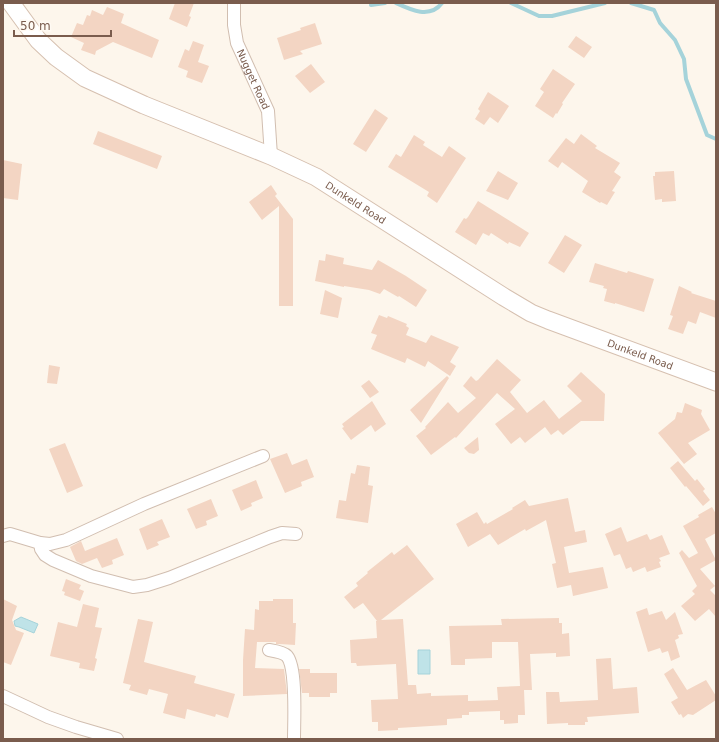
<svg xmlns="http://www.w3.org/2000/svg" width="719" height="742" viewBox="0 0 719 742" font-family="'DejaVu Sans',sans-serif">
  <rect width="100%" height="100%" fill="#fdf6ec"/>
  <path fill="#bfe3e8" stroke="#a5d3da" d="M21,617l17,7 -4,9 -15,-6 -4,-1 -1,-5z
    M418,650h12v24h-12z"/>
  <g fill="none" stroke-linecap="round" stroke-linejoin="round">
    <path stroke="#a5d3da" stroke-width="4" d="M396,3c15,7 34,16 46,0
      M511,3l28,13h13l53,-13
      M631,3l23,7 6,13 15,17 9,19 2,20 21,56 9,4
      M371,5l14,-2"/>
  </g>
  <path fill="#f3d5c3" d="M175,3h19l-5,13 2,1 -4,10 -18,-8z
    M107,7l17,7 -3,9 38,17 -7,18 -39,-16 -17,9 -1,4 -14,-5 3,-7 -13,-6 6,-14 6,2 4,-10 3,1 2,-6 11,5z
    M315,23l7,21 -22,7 3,3 -19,6 -7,-22 24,-8 -1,-2z
    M576,36l16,11 -8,11 -16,-11z
    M193,41l11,4 -6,17 11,4 -7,17 -16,-6 2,-6 -10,-4 7,-18 4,2z
    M311,64l14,18 -15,11 -15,-17z
    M553,69l22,15 -13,19 1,1 -6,10 -1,-1 -3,5 -18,-12 9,-14 -4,-3z
    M488,92l21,14 -11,17 -8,-6 -6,8 -9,-6 5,-8 -2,-2z
    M375,109l13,9 -22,34 -13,-8z
    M98,131l64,25 -5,13 -64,-25z
    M581,134l16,12 -2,2 25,15 -6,9 7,5 -9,14 3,1 -8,13 -6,-3 -1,1 -18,-11 6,-11 -26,-19 -4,6 -10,-7 18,-23 8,6z
    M414,135l11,7 -2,3 19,12 7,-11 17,12 -29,45 -10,-7 2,-4 -41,-25 8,-13 5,3z
    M3,160l19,4 -4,36 -15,-2z
    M498,171l20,12 -10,17 -22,-9z
    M674,171l2,30 -14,1v-3l-7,1 -2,-24h2v-4z
    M271,185l6,9 -2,2 18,23v87h-14v-100l-17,14 -13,-18z
    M478,201l51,32 -9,14 -11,-5 -1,2 -17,-11 -2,3 -6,-3 -7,12 -21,-13 9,-14 2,1 2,-2z
    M565,235l17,10 -18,28 -16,-10z
    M326,254l18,4 -1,6 29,6 6,-10 28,16 21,14 -11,17 -17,-11 -1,1 -14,-8 -4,5 -11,-4 -25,-4v1l-29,-6 4,-21 6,1z
    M595,263l32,10 1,-2 26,8 -10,33 -29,-9v1l-11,-3 3,-12 -4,-1 1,-2 -15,-4z
    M679,286l13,6 -1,1 25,8v17l-16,-6 -4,12 -8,-3 -5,13 -15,-5 5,-13 -3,-1z
    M325,290l17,8 -4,20 -18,-4z
    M379,315l8,3 1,-2 19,8 -1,2 3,2 -3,7 20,8 5,-8 28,12 -9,15 6,4 -6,10 -22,-15 -3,6 -18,-9 -2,5 -34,-14 6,-14 -6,-2z
    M497,359l24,21 -11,12 17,21 17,-13 15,19 23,-18 -15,-15 14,-14 24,22 -1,27h-23l-18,14 -5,-5 -7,5 -6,-8 -20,16 -5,-6 -9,7 -16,-20 20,-15 -18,-16 -41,45 -1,-1 -24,18 -15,-19 10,-8 -1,-1 23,-25 10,11 18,-15 -13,-12 8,-10 5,5 2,-1z
    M49,365l11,2 -3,17 -10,-1z
    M447,376l2,2 -28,45 -11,-13z
    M369,380l10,12 -9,6 -9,-12z
    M372,401l14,23 -11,8 -4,-7 -20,15 -9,-12 2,-1 -2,-3z
    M685,403l17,7 -1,4 9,16 -22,13 9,11 -13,10 -26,-31 17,-14 2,-7 5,1z
    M478,437l1,13 -5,4 -5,-1 -5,-5z
    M65,443l18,43 -16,7 -18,-44z
    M287,453l5,12 15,-6 7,18 -13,5 1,4 -17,7 -15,-34z
    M678,461l17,20 2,-2 8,10 -2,2 7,9 -7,6 -17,-20 -1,1 -15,-19z
    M357,465l13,2 -2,18 5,1 -5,37 -32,-5 3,-18 7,1 5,-28 4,1z
    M256,480l7,18 -12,5 1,3 -11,5 -9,-21z
    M568,498l7,34 10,-2 2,12 -23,5 5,26 34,-6 5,21 -35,8 -2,-11 -14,3 -5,-24 4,-1 -10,-43 -20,11 -1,-2 -27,16 -8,-11 -22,13 -12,-23 21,-12 7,12 2,-2 1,2 26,-15 -1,-1 13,-8 4,6z
    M211,499l7,17 -12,5 1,4 -11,4 -9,-20z
    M712,507l4,7v19l-11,6 11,21 -16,9 15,17 -5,4 6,6v21l-7,-8 -14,12 -14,-15 14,-12 -3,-3 5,-5 -18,-33 3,-3 7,8 9,-5 -15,-27 16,-9 -1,-2z
    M162,519l8,18 -13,5 2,3 -12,5 -8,-21z
    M621,527l6,15 20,-8 3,6 12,-5 8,19 -11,4 2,3 -2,1 2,5 -14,5 -2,-5 -12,5 -2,-5 -5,2 -6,-15 -6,2 -9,-22z
    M117,538l7,17 -12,5 1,4 -11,4 -5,-10 -15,6 -6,-3 -6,-14 11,-6 4,10z
    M407,545l27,34 -53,41 22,-1 5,66h8l1,9 14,-1v3l37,-1v6l30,-1 -1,-13 23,-1 -2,-44h-26v16l-27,1v6h-14l-2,-39 53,-1 -1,-6 58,-1v5h3v11l7,-1 1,23 -14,1v-4l-26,1 2,36h-8l1,25h-7v8l-14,1v-4h-4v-9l-31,1v3h-7v3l-15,1v6l-49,3v2l-20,1v-9h-6l-1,-22 27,-1 -2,-35 -39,2 -1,-3h-5l-1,-23 27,-2 -1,-17h1l-14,-18 -9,6 -10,-12 14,-11 -2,-3 12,-10 -1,-1 25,-20 2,3z
    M66,579l15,6 -2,4 5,2 -4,10 -16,-6 1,-3 -3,-1z
    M3,599l14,7 -5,14 4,10 8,3 -13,32 -8,-3z
    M273,599h20v24h3l-1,22 -15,-1h-4v-2h-19l-2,26 29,1 3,25 -44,2v-36l2,-31 9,1 1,-21 4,1v-9h14z
    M83,604l16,4 -4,19 7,1 -7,30 2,1 -3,12 -15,-3 1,-5 -30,-7 8,-34 19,5z
    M647,608l2,7 13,-4 4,9 9,-8 8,22 -5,1 1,3 -4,2 5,17 -9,4 -3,-10 -6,2 -2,-5 -12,4 -12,-40z
    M138,619l15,3 -9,40 52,14 -2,7 41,11 -7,24 -12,-4 -1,3 -28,-8 -2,10 -22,-6 5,-19 -19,-5 -2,6 -18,-5 2,-5 -8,-2z
    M611,658l2,31 24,-2 2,26 -52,4 1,5h-3v3h-17v-2l-21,1 -1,-32h13l1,10 38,-2 -2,-41z
    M673,668l14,22 19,-10 10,16v4l-23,15 -5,-1 -5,4 -2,-4 -2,1 -8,-13 7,-4 -14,-24z
    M299,669h11v4h27v20h-7v4h-21v-4h-7z"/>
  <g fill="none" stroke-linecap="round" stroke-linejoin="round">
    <defs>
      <g id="minor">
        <path id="s1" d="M234,3v22l3,18 31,68 3,45"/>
        <path d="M3,536l7,-2 30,9 10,1 16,-4 78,-36 119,-48"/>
        <path d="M40,543l1,6 4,6 8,5 38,16 42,11 14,-2 22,-7 101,-41 12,-4 14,1"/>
        <path d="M269,650c6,1 14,2 18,6 10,12 7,65 7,83"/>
        <path d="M3,696l45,21 28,10 41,12"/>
      </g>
      <g id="secondary">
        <path id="s2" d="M11,3l27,37 18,17 29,21 59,27 127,51 45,21 188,120 27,16 17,7 168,62"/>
      </g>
    </defs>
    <use href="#minor" stroke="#d1beb0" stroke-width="14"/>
    <use href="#secondary" stroke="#d6c0b0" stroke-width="19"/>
    <use href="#minor" stroke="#fff" stroke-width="12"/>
    <use href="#secondary" stroke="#fff" stroke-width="17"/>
  </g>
  <g text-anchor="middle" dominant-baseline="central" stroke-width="3.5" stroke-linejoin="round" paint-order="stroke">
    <g font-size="10" fill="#7a5c4d" stroke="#fffaf3">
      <text stroke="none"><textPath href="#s1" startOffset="80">Nugget Road</textPath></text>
      <text stroke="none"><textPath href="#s2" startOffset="405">Dunkeld Road</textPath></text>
      <text stroke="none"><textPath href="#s2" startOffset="729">Dunkeld Road</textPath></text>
    </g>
  </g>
  <rect width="719" height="742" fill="none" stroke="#7a5c4d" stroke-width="8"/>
  <path d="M14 30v6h97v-6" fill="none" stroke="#7a5c4d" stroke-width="2"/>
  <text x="20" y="30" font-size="12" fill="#7a5c4d" stroke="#fffaf3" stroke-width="3" paint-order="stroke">50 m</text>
</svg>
